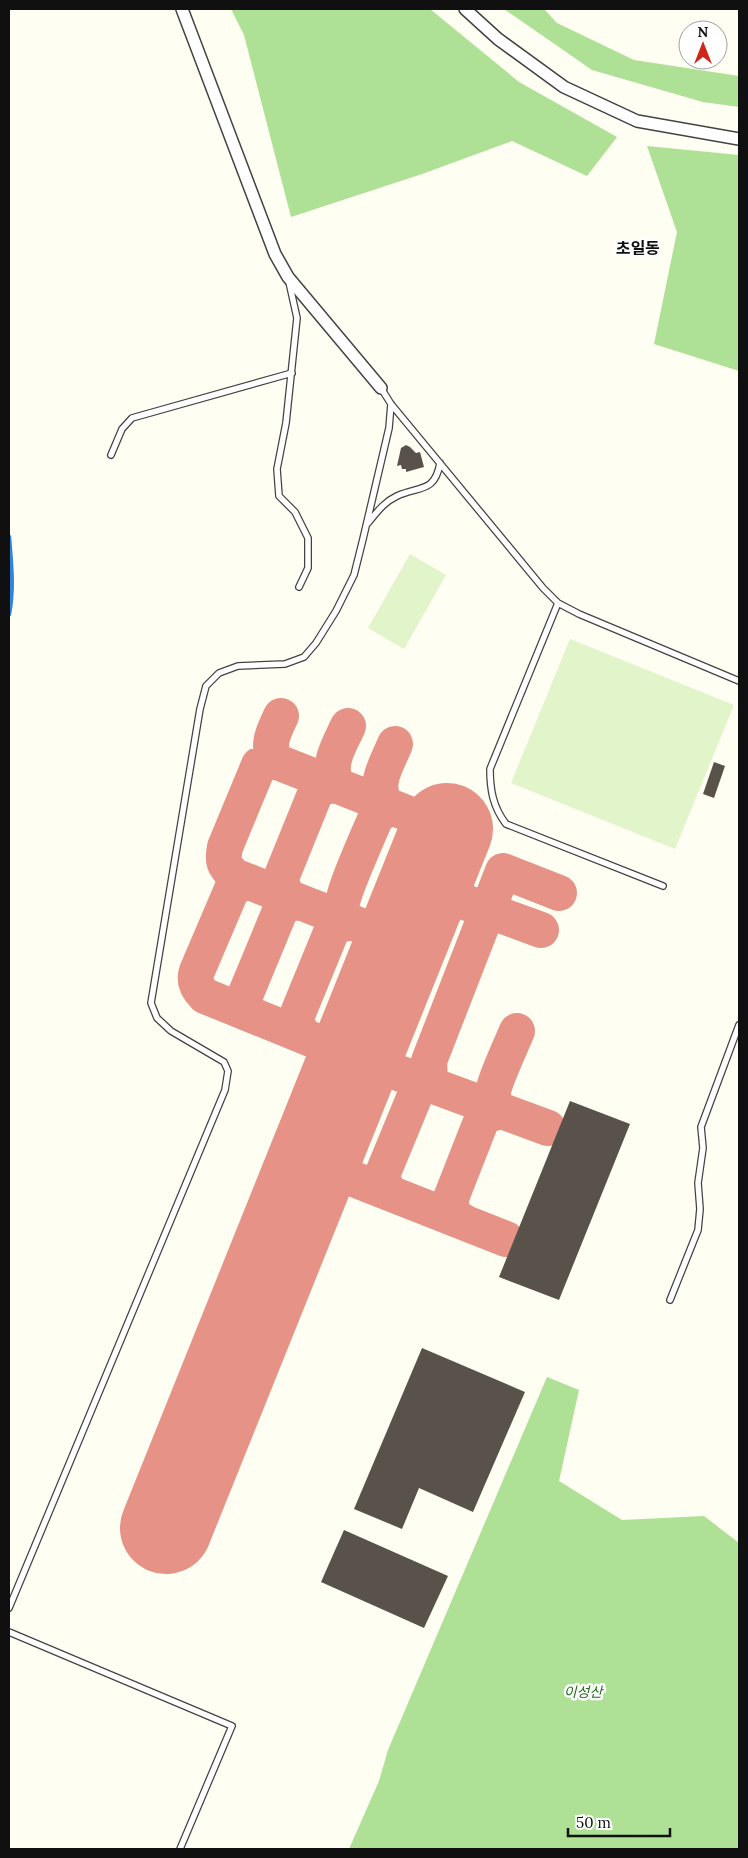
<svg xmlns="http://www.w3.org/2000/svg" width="748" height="1858" viewBox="0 0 748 1858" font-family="Lora,'Noto Sans KR',serif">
  <rect width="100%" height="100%" fill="#fffef2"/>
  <path fill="#aee095" d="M231,9h199l89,73 98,55 -30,39 -75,-35 -90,33 -131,43 -47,-182z
    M504,9h40l13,14 77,37 105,16v31l-36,-5 -111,-32z
    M647,146l92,9v216l-85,-27 23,-112z
    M547,1377l32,13 -20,91 63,39 82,-4 35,27v306h-390l30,-68 9,-31z"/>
  <path fill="#e1f4ca" d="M410,554l36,21 -42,74 -36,-21z
    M570,639l164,66 -59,144 -164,-66z"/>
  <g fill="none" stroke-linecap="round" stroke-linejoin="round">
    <path stroke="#3283d9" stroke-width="4.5" d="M9,537c2,26 5,51 0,77"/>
    <path stroke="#e69286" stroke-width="36" d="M275,761c-9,-16 -1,-30 6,-45
      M386,805c-14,-20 1,-41 9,-61
      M250,882l-9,2 -9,5 -35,82c-4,11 1,18 8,25l150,61 193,71
      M424,887l117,43
      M289,898l-6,-10 -2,-10 34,-84 8,-7 13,-2c-9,-23 3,-39 12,-59
      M351,922c-5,-3 -8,-6 -9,-12 -2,-13 27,-76 34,-93l4,-4 13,-5
      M402,942l-168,-66c-10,-11 -12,-14 -9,-29l34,-82 16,-4 172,68
      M252,1015l-7,-9 -1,-8 36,-87 8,-7 11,-2
      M302,1035l-6,-14 2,-8 34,-83 7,-5 12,-3
      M436,1087l-6,-8 -1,-18 74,-190 56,22
      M502,1111c-6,-5 -9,-9 -9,-17 0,-10 19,-51 24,-63
      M313,1163l193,76
      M389,1193l-6,-13v-7l33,-80 5,-5 9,-3
      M466,1223c-12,-6 -15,-11 -15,-25l31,-79 8,-5 12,-3"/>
    <path stroke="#e69286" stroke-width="92" d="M166,1528l281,-699"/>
  </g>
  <path fill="#59524b" d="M406,445l4,2 6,6 4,-1 4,15 -18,5v-3h-4l-1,-4 -4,1 4,-18z
    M714,762l11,4 -11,32 -11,-4z
    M570,1101l60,23 -71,176 -60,-23z
    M422,1348l103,44 -52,120 -54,-24 -17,41 -48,-20z
    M344,1530l104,46 -24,52 -103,-46z"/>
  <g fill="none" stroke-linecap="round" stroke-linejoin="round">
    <defs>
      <path id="service" d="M289,282l8,36 -11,105 -9,46 2,27 16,16 13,26v30l-9,19
        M381,388l10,16 152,184 15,15 21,11 160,67
        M111,455l11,-26 10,-11 160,-45
        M368,523c9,-11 16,-21 29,-27 22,-10 38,-3 43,-33
        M558,603l-68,166c0,21 3,38 16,55l157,62
        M670,1300l28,-70 2,-21 -2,-26 5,-35 -2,-21 38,-102
        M9,1608l216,-518 3,-19 -4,-9 -53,-31 -14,-13 -6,-15 49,-294 6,-23 13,-13 19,-7 47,-2 19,-7 12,-14 20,-32 18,-36 9,-36 26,-111 2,-24
        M9,1632l223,94 -52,123"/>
      <path id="minor" d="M182,9l93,245 13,23 93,111
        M465,9l33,30 66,48 73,34 102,18"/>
    </defs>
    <use href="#service" stroke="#434343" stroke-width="8"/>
    <use href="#minor" stroke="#434343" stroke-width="14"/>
    <use href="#service" stroke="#fff" stroke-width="5.5"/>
    <use href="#minor" stroke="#fff" stroke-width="11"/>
  </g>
  <g text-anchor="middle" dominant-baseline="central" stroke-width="5" stroke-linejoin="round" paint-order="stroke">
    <g font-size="14" font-style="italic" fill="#206e19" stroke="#fff">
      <text x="583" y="1692">이성산</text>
    </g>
    <g font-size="16" font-weight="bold" fill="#101010" stroke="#fff">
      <text x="638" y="248">초일동</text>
    </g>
  </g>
  <rect width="748" height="1858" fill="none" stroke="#101010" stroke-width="20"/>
  <g transform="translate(703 45)"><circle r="24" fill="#ffffff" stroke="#9f9f9f"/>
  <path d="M0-4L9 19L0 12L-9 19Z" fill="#cd271a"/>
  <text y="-8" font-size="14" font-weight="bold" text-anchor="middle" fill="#101010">N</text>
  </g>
  <path d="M568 1828v8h102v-8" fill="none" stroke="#101010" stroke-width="2.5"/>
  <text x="576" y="1828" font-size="15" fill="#101010" stroke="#ffffff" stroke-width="4" paint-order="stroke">50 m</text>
</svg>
